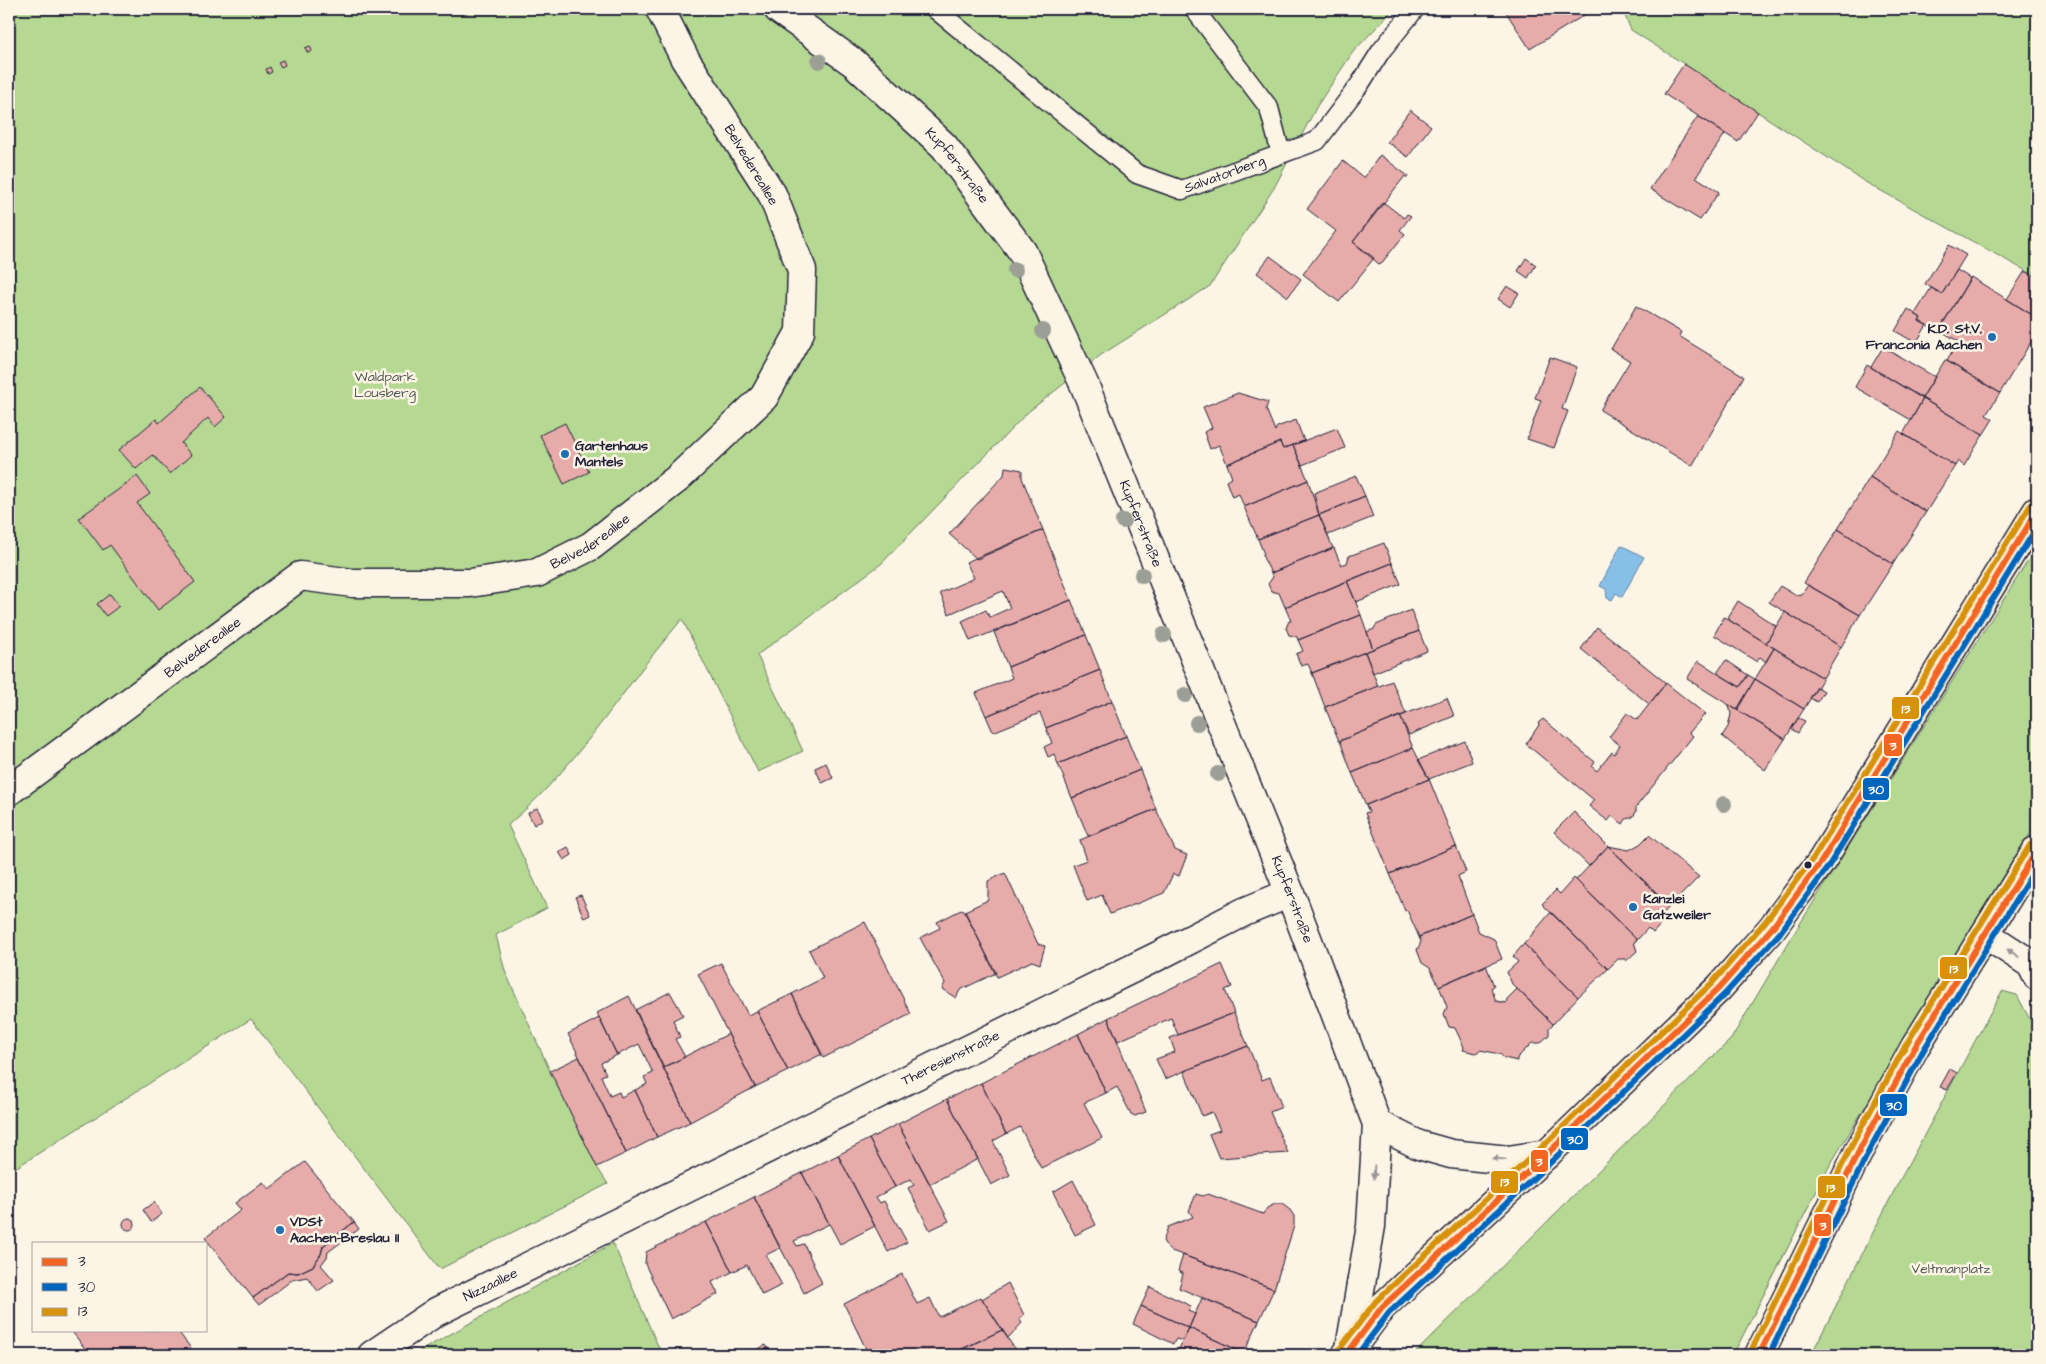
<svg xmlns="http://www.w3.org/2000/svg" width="2046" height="1364" viewBox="0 0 2046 1364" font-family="'Architects Daughter',sans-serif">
  <rect width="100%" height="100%" fill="#fcf5e5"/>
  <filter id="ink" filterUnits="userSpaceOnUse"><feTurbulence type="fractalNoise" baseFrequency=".02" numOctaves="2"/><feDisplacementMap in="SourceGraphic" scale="10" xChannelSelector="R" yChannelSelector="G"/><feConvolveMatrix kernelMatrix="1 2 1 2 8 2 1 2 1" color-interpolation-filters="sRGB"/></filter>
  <g filter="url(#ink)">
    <path fill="#b5d892" stroke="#6c7d66" d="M9,9h1385l-41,43 -36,54 -43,82 -64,98 -109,69 -73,57 -147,152 -124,91 46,96 -45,21 -76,-153c-17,21 -34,41 -50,63 -38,51 -75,102 -124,143l39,83 -51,27 9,36 45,100 47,96 11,17 -168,85 -189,-250 -242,153z
      M1622,9h415v268l-172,-95 -181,-118 -53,-34z
      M2037,546v276l-207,343 -97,190h-320l318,-316 65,-109z
      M2002,991l15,4 20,38v322h-226l83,-164z
      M613,1243l49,112h-248l8,-5z"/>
    <path fill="#87c0e6" stroke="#5f81a2" d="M1621,545l23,12 -22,40 -6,-4 -4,7 -5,-2 -1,-9 -6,-3z"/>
    <path fill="#e7abaa" stroke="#22223b" d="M1504,9h90l-64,40z
      M310,46l2,5 -4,2 -3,-5z
      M283,60l2,5 -4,2 -3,-5z
      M1684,64l74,48 -20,30 -74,-48z
      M270,67l2,5 -4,2 -2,-5z
      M1410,110l21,16 -23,31 -21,-15z
      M1698,116l27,18 -29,43 23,15 -19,28 -50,-31z
      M1380,155l28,21 -1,2 -2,-2 -52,66 21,16 -35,44 -36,-28 33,-43 -29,-22 36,-48 21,17z
      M1383,202l21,16 3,-4 4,2 -11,14 5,4 -25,31 -27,-23z
      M1949,245l17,10 -24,39 -17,-10z
      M1270,256l31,23 -13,18 -31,-24z
      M1526,258l10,7 -8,13 -10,-7z
      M1957,270l13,8 -31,52 -4,-3 -2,2 -14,-8 2,-3 -6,-4 16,-26 11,6z
      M2025,271l12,6v41l-30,-19z
      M1971,277l66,41v14l-37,61 -53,-32 11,-20 -19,-11z
      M1507,286l12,7 -9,14 -12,-8z
      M1636,306l45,26 -2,4 65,40 -52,90 -92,-56 30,-49 -19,-12z
      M1908,309l13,9 -2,3 8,4 -11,18 -21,-12z
      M1883,347l52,30 -13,21 -51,-31z
      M1550,357l27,10 -15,42 6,2 -14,37 -27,-9 14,-39 -6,-2z
      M1945,360l55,33 -14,22 7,4 -10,16 -61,-37z
      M1867,365l56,34 -12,21 -56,-33z
      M200,387l26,30 -11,10 -7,-9 -27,25 10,12 -21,19 -17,-19 -17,14 -17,-19 37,-31 3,4z
      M1238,393l30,9 -2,7 9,22 2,-4 19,-7 8,21 -21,8 -3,-7 -53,22 -8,-19 -9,4 -6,-17 8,-4 -9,-21z
      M1923,399l60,36 -19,31 -6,-5 -3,5 -52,-32z
      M565,423l24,49 -25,12 -24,-49z
      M1337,428l8,20 -43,17 -9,-20z
      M1899,431l56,35 -29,46 -56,-35z
      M1280,442l3,7 10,-4 15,35 -64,27 -5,-13 -7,3 -6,-16 6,-3 -5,-14z
      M1005,467l17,3v8l21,52 -66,29 -28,-25 55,-59z
      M137,476l13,18 -13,9 58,79 -37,28 -48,-65 -7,5 -24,-32z
      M1356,476l9,20 -46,19 -5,-22z
      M1870,477l56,35 -33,52 -55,-35z
      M1308,480l11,35 -61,24 -14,-32z
      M1365,496l8,21 -45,18 -9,-20z
      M1319,515l14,33 -62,25 -9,-18 2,-1 -6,-15z
      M1838,529l55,35 -33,51 -56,-32z
      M1043,530l28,70 -101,41 -8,-20 24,-11 4,7 20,-9 -7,-17 -54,23 -9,-21 34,-15 -8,-16z
      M1384,543l8,20 -107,44 -6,-14 -8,-2 -3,-7 5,-7 -2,-4 63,-25 7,17 6,-2 2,-7z
      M1392,563l9,21 -45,18 -9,-21z
      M1347,581l14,34 -63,25 -1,-3 -8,-2 -3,-7 3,-7h2l-6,-14z
      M1808,585l52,30 -19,32 -72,-45 11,-16 15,9 7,-1z
      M110,594l9,12 -13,10 -9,-12z
      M1071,600l15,35 -78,32 -14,-35z
      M1738,601l38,25 -10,17 -39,-24z
      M1411,610l8,21 -46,18 -6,-17 7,-3 2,-4z
      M1785,612l56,35 -18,31 -57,-35z
      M1361,615l12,34 -61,24 -4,-9 -7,2 -5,-12 7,-3 -5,-11z
      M1724,617l50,31 -8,14 -6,-5 -3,5 -43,-27z
      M1597,627l69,56 -17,21 -68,-55z
      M1419,631l8,20 -54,22 -8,-21z
      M1086,635l14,35 -114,46 -10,-23 36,-15 -4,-11z
      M1774,648l49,30 -19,31 -49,-30z
      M1365,652l13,34 -53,21 -13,-34z
      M1726,660l22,15 -8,12 -23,-14z
      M1698,661l42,26 8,-12 7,4 -18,31 -50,-31z
      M1100,670l12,31 -66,27 -6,-15 -47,19 -7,-16z
      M1755,679l49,30 -19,30 -48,-29z
      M1392,681l14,33 -67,27 -14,-34z
      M1666,683l39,31 -16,19 4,3 -57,71v5l-3,5 -7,2 -3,5 -11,-8 -4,5 -19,-15 5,-6 -68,-56 13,-19 -1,-2 5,-4 52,43 -3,5 5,4 15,-19 2,2 6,-9 -11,-8 18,-24 10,7z
      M1817,687l7,4 -7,11 -7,-4z
      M1447,698l7,18 -45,19 -9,-19z
      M1112,701l14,35 -68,28 -4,-10 -6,3 -4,-10 8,-4 -6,-15z
      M1729,705l56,34 -20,31 -43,-34 6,-9 3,-13z
      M1400,716l13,32 -61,25 -12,-32z
      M1798,718l7,3 -7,12 -7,-4z
      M1126,736l14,34 -68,28 -14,-34z
      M1465,741l7,21 -43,17 -11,-19z
      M1413,748l16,31 -63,26 -14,-32z
      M826,763l7,15 -11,5 -7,-15z
      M1140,770l16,39 -68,27 -16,-38z
      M1429,779l27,67 -66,28 -25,-61 4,-1 -3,-7z
      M537,808l6,11 -9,6 -6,-12z
      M1156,809l19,41 12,5 -8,21 -6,-2 -9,19 -54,21 -8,-19 -15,6 -14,-36 14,-5 -7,-20z
      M1574,812l34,34 -19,20 -35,-34z
      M1649,835l50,42 -29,29 -62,-60 21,4 11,-6z
      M1456,846l10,26 -8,4 14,38 -53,23 -12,-27 -2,1 -15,-37z
      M1608,846l62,60 -11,12 4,4 -10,11 -5,-5 -11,12 -61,-60z
      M568,847l4,8 -8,5 -5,-8z
      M1005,873l33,71 7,2 -5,18 -8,-3 -35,16 -32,-66 23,-11v-19z
      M1574,878l63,62 -3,2 3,9 -11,10 -1,-2h-7l-10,10 -66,-65 14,-14 4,4z
      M581,895l9,20 -6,3 -9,-21z
      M963,909l33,64 -36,17 -4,8 -14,-9 3,-6 -25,-45 20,-10 -3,-6z
      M1551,912l57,57 -30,28 -54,-53z
      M1472,914l7,18 15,7 8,20 -63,27 -9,-18 -8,-5 -5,-13 4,-8 -2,-5z
      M865,922l46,92 -88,44 -31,-64 31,-16 -14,-28z
      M1524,944l54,53 -25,27 -41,-40 -5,-12 11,-10 -5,-6z
      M721,963l27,52 9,-4 31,60 -33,16 -57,-113z
      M1222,964l10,23 -7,3 9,23 -56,22 -7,-17 -53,23 -10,-23z
      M1486,965l8,21 -3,2 5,13 10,2 1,-4 10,-10 36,35 -4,4v7l-9,8h-8l-15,15v3l-13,-3 -4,-4 -20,-4 -4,3 -13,-3 1,-3 -9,-19 -6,-1 -5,-13 3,-7 -8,-21z
      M670,992l13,23 -10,5 7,17 -5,2 10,18 -22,11 -28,-58z
      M792,994l30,60 -34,17 -31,-60z
      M629,996l61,126 -33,15 -22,-47 12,-6 -3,-7 9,-4 -14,-29 -22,11 -20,-42z
      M1234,1013l14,33 -83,33 -9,-20 19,-7 -5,-14z
      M599,1018l18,37 -16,8 5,11 -5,2 9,20 9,-4 2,5 14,-7 22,47 -31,16 -58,-119z
      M1108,1018l38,94 -11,4 -4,-2 -14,-27 -11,6 -28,-59z
      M728,1034l27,53 -65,35 -27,-54z
      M1078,1034l28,59 -22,10 18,35 -61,30 -21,-41 -14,7 -25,-51z
      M1248,1046l14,34 8,-3 12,30 -12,5 18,41 -69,5 -10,-24 11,-4 -8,-18 -10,4 -18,-45z
      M579,1057l47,96 -29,14 -47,-96z
      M1950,1069l7,4 -10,17 -7,-3z
      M981,1083l25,51 -13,7 17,34 -19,10 -44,-86z
      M947,1099l31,60 -48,25 -32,-60z
      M898,1124l51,97 -19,9 -22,-42 6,-3 -3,-6 -16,8 -26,-48z
      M869,1139l26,48 -19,10 4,6 4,-2 23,41 -19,10 -50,-97z
      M838,1155l37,71 -35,18 -38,-71z
      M305,1162l49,60 -31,24 -2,8 -8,12 -15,7 -10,-1 -35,26 -48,-60 36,-28 -6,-7 28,-21 6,7z
      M802,1173l27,51 -35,17 3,5 7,-2 18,39 -18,10 -50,-96z
      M1073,1180l23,45 -21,10 -22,-43z
      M1196,1194l7,2 5,-2 55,20 4,-6 8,-4h7l8,6 4,6v10l-20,63 -105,-39 -6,-9 5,-14 25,-10 -4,-6z
      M754,1197l26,51 -14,7 16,30 -20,10 -15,-30 -15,7 -26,-50z
      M154,1202l8,12 -11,8 -8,-12z
      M123 1224a6 6 0 1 1 12 0a6 6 0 1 1-12 0Z
      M354,1222l5,7 -31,23 -1,5 -6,8 13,15 -16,11 -11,-14 -15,3 -33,25 -6,-7 35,-26 10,1 15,-7 8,-12 2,-8z
      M706,1222l26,50 -20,10 6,12 -47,25 -26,-55 1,-12z
      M1183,1255l91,34 -15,32 -80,-33 4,-14 -5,-3z
      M902,1274l15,30 13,-6 9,19 42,-20 21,33 -53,25h-80l-25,-51z
      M1008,1283l16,32 -5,4 3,4 -14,15 -26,-39z
      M1150,1287l41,19 -3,5 7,3 -6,14 -48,-22z
      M1202,1298l57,23 -15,32 -55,-25z
      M1141,1306l48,22 -6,13 -7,-2 -3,5 -40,-20z
      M1189,1328l55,25 -1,2h-67z
      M77,1330h100l19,25h-106l-17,-22z
      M1002,1330l17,25h-57l-3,-4z
      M766,1345l5,10h-25z"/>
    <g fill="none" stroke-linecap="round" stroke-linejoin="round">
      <defs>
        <g id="lane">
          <path id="s1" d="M935,9l202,165 45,16 135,-49 43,-57 21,-33 34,-42"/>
          <path d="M1194,9l75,99 12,46"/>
        </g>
        <g id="street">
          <path id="s2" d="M778,9l76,54 90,83 78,105 62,133 206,509 87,231 -6,102 -21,122"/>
          <path id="s3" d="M9,791l291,-215 53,7h117l67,-10 54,-27 86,-67 87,-82 36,-65 2,-62 -30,-76 -87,-135 -25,-50"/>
          <path d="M1985,934l46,30 6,12"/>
          <path d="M1377,1124l42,21 32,9 57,6 39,-6"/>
          <path id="s4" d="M372,1355l64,-43 724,-357 84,-43 46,-19"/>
        </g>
        <path id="primary" d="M1346,1355l36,-48 165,-153 172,-166 53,-60 49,-66 216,-351
          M1759,1355l102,-208 54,-100 122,-197"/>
      </defs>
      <use href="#lane" stroke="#22223b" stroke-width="21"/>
      <use href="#street" stroke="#22223b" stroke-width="31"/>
      <use href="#primary" stroke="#22223b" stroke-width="31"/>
      <use href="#lane" stroke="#fcf5e5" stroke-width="18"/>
      <use href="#street" stroke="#fcf5e5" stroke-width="28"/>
      <use href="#primary" stroke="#faddab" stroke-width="28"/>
      <defs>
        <path id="bus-1" d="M1346,1355l36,-48 165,-153 172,-166 53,-60 49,-66 216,-351
          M1759,1355l102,-208 54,-100 122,-197"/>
        <path id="bus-2" d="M1357,1355l32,-42 164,-153 172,-166 54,-60 49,-67 209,-340
          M1769,1355l100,-204 54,-100 114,-185"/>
        <path id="bus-3" d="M1339,1350l37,-49 165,-153 172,-166 52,-60 49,-65 216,-351
          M1751,1351l102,-208 54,-100 123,-198"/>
      </defs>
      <use href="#bus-1" stroke="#fcf5e5" stroke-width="10"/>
      <use href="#bus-2" stroke="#fcf5e5" stroke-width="10"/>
      <use href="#bus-3" stroke="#fcf5e5" stroke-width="10"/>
      <use href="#bus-1" stroke="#f26522" stroke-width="6"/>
      <use href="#bus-2" stroke="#0065bd" stroke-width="6"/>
      <use href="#bus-3" stroke="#d79209" stroke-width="6"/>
    </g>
    <g fill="#9c9f96">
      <circle cx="819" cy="61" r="8"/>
      <circle cx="1015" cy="270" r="8"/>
      <circle cx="1043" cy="331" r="8"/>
      <circle cx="1123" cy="521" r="8"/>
      <circle cx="1142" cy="575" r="8"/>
      <circle cx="1164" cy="635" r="8"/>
      <circle cx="1185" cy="695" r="8"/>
      <circle cx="1197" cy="723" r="8"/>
      <circle cx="1218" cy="774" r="8"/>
      <circle cx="1724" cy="804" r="8"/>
    </g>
    <defs><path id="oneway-solid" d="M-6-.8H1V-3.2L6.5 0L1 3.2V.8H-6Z" transform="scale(1.25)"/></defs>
    <g fill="#9a9698">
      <use href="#oneway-solid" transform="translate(2013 953) rotate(-147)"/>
      <use href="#oneway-solid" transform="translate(1499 1159) rotate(-174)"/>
      <use href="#oneway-solid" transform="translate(1374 1172) rotate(93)"/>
    </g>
  </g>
  <g fill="#1f6fb2" stroke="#fcf5e5" stroke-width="2">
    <circle cx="1992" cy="337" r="5"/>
    <circle cx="565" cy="454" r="5"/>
    <circle cx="1633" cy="907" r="5"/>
    <circle cx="280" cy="1230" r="5"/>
  </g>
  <circle fill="#22223b" stroke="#fcf5e5" stroke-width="2" cx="1808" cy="865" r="4.5"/>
  <g text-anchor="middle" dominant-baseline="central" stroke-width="5" stroke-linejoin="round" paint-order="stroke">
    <g font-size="14" fill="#22223b" stroke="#fcf5e5">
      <text transform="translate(751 165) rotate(59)">Belvedereallee</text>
      <text stroke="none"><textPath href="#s2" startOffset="239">Kupferstraße</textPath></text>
      <text stroke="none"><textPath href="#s1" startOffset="354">Salvatorberg</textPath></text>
      <text stroke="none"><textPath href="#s2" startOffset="644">Kupferstraße</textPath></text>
      <text stroke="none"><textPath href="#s3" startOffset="662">Belvedereallee</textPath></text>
      <text stroke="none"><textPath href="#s3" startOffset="241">Belvedereallee</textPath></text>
      <text stroke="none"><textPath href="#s2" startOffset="1049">Kupferstraße</textPath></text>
      <text stroke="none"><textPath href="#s4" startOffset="651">Theresienstraße</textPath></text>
      <text stroke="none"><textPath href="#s4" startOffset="138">Nizzaallee</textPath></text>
    </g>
    <g font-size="14" font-weight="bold" fill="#22223b" stroke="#fcf5e5" text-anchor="start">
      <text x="1982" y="329" text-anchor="end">K.D. St.V.<tspan x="1982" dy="16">Franconia Aachen</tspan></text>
      <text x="575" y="446">Gartenhaus<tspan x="575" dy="16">Mantels</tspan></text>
      <text x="1643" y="899">Kanzlei<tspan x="1643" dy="16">Gatzweiler</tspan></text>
      <text x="290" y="1222">VDSt<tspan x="290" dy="16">Aachen-Breslau II</tspan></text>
    </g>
    <g font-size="14" fill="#4e5955" stroke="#fcf5e5">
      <text x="385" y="377">Waldpark<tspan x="385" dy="16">Lousberg</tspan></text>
      <text x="1951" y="1269">Veltmanplatz</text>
    </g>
  </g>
  <g stroke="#fcf5e5" stroke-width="2">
    <rect x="1891" y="696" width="29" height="24" rx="5" fill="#d79209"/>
    <rect x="1883" y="733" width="20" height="24" rx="5" fill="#f26522"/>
    <rect x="1862" y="777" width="28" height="24" rx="5" fill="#0065bd"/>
    <rect x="1939" y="956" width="29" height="24" rx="5" fill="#d79209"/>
    <rect x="1879" y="1093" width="29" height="24" rx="5" fill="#0065bd"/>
    <rect x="1560" y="1127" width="29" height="24" rx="5" fill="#0065bd"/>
    <rect x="1530" y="1149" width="19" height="24" rx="5" fill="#f26522"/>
    <rect x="1490" y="1170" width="29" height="24" rx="5" fill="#d79209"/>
    <rect x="1817" y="1175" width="29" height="24" rx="5" fill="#d79209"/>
    <rect x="1813" y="1213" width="19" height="24" rx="5" fill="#f26522"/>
  </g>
  <g font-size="14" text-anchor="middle" font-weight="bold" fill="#fff">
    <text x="1906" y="713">13</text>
    <text x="1893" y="750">3</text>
    <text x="1876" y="794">30</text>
    <text x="1954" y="973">13</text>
    <text x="1894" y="1110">30</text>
    <text x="1575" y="1144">30</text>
    <text x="1539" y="1166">3</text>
    <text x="1505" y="1186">13</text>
    <text x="1831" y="1192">13</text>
    <text x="1823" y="1230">3</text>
  </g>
  <rect width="2046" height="1364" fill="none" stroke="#fcf5e5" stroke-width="30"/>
  <rect x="15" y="15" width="2016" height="1334" fill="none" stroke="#22223b" stroke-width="2" filter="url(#ink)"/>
  <rect x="32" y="1242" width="175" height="90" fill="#fcf5e5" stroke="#a5a1a1"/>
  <rect x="42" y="1258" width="25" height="8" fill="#f26522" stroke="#a5a1a1"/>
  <text x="78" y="1266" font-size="15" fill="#22223b">3</text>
  <rect x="42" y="1283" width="25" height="8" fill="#0065bd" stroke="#a5a1a1"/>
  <text x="78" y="1292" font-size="15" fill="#22223b">30</text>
  <rect x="42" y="1308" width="25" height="8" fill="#d79209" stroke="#a5a1a1"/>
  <text x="78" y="1316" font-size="15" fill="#22223b">13</text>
</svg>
